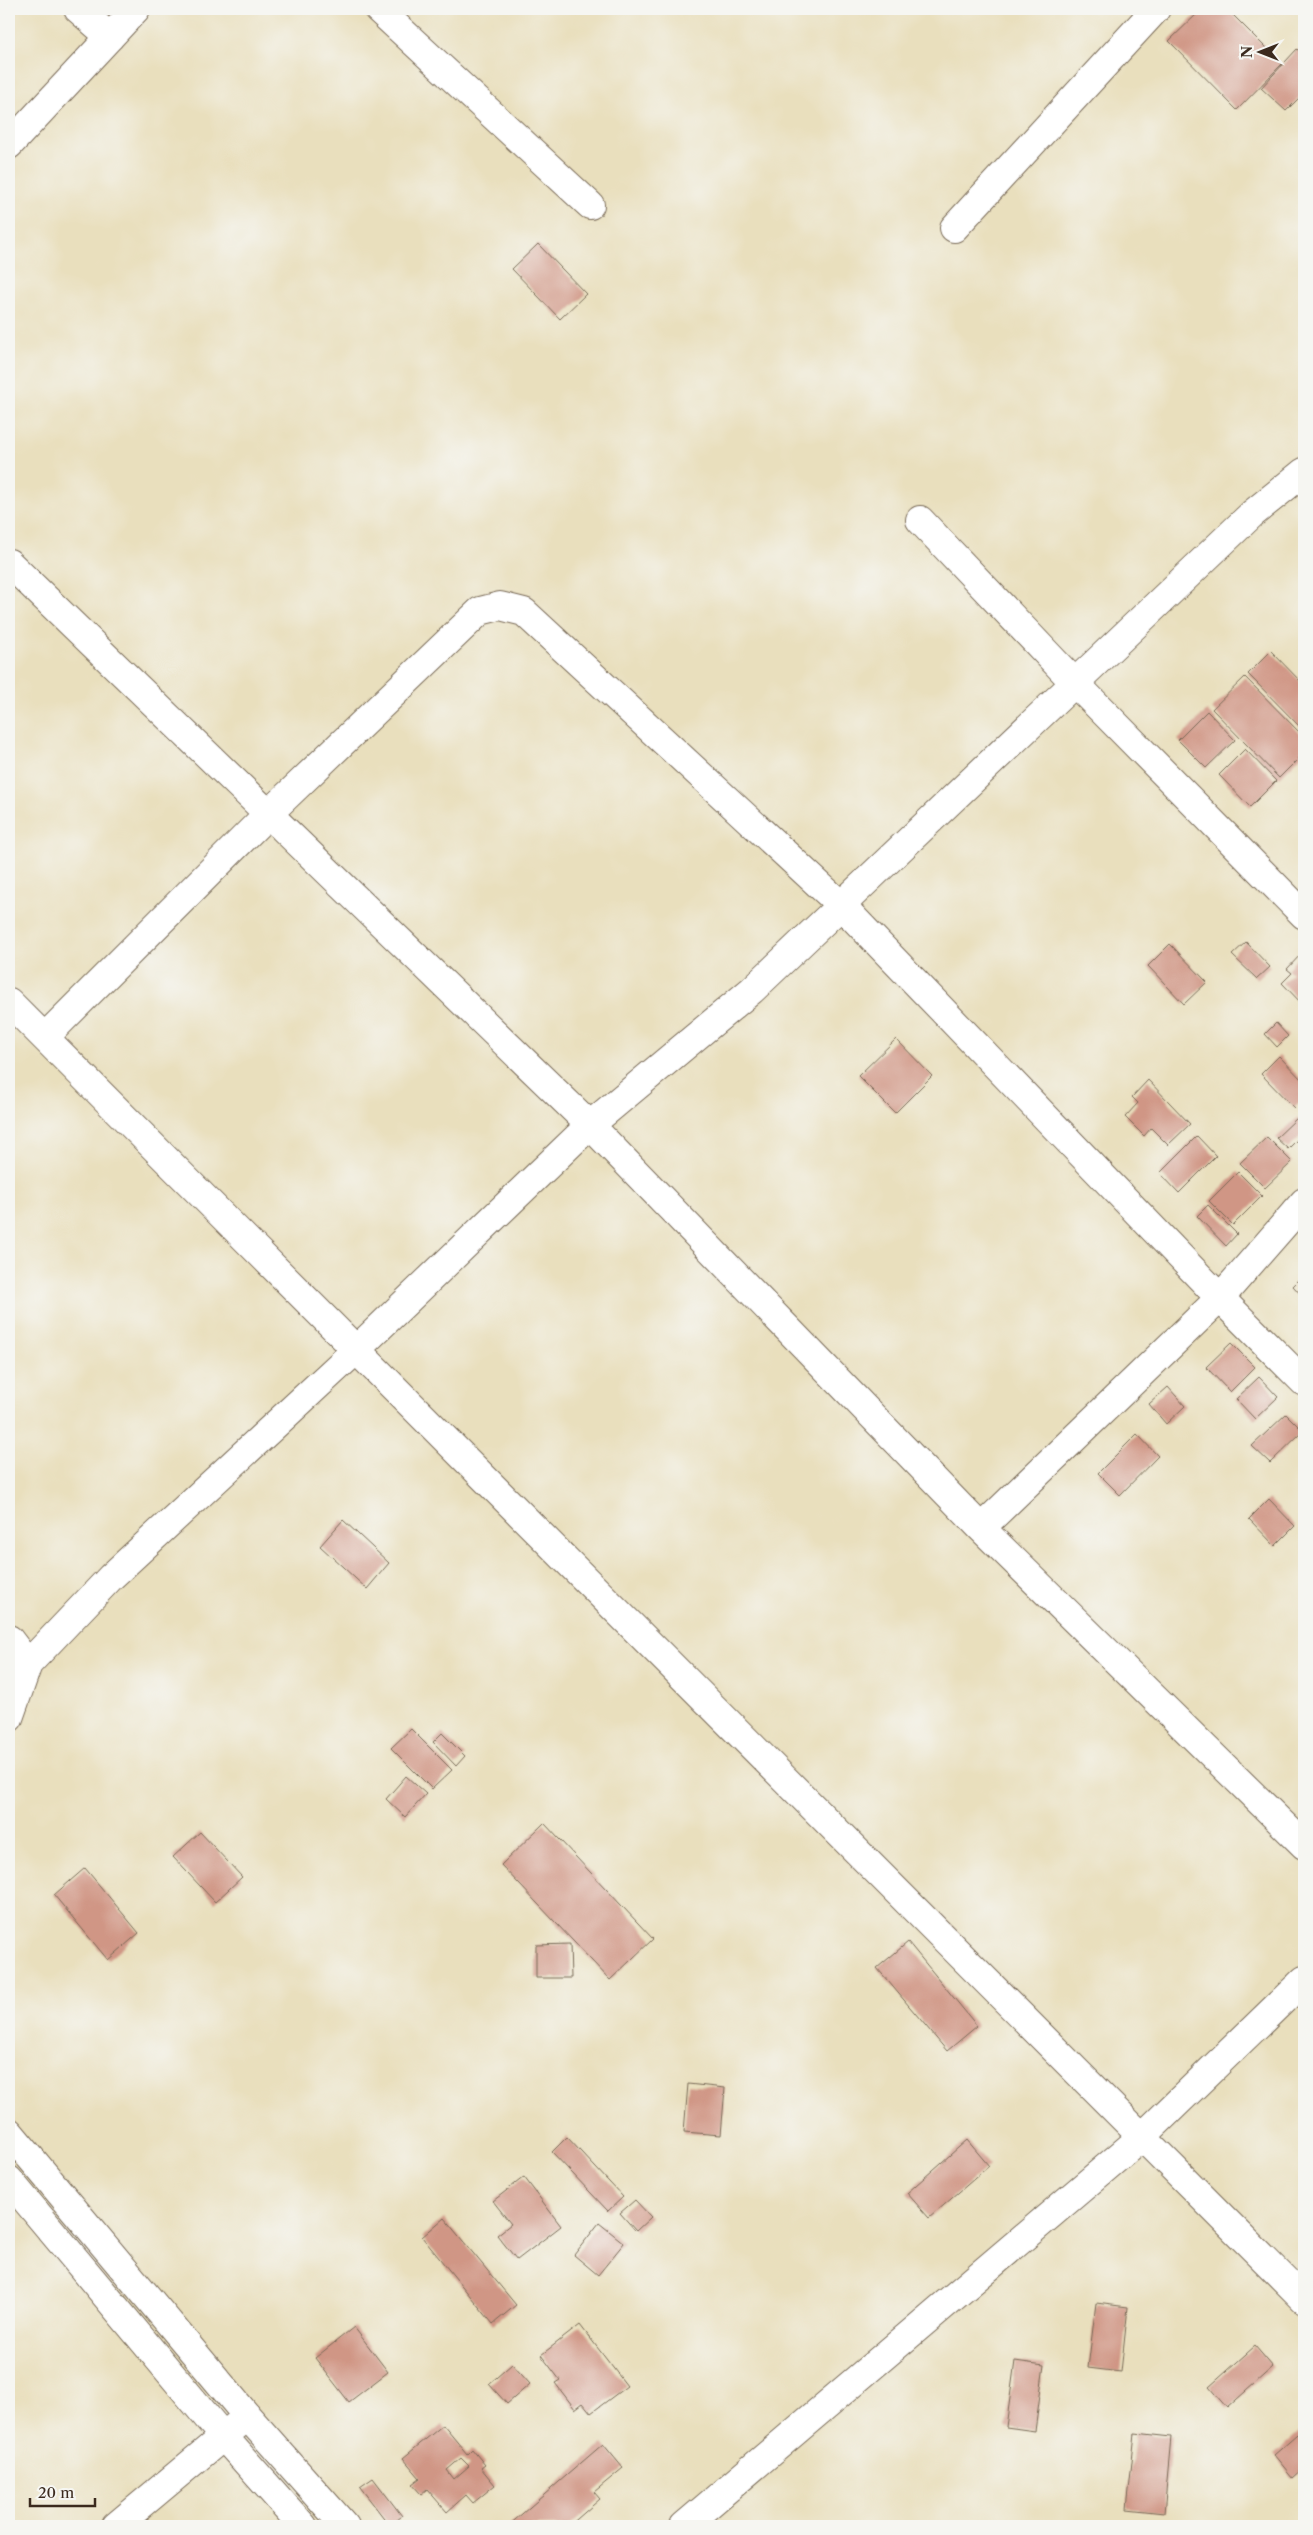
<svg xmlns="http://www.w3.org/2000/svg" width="1313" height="2535" viewBox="0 0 1313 2535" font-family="'Libre Caslon Text',serif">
  <rect width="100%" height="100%" fill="#f6f6f2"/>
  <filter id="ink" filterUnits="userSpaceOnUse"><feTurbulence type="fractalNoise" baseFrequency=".02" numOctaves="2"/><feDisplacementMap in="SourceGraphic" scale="10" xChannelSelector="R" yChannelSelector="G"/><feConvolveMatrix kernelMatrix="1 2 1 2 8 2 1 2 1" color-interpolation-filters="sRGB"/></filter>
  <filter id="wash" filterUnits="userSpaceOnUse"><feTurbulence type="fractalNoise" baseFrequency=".0096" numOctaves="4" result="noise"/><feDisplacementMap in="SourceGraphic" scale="20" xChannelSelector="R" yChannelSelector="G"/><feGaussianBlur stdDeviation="1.12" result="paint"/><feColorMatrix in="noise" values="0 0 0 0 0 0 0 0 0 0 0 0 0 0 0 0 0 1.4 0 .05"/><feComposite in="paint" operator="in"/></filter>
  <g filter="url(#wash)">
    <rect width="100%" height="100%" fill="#e9dfbd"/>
    <g id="blocks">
      <path fill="#d09685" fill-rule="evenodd" d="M1202,9h25l55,55 -45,46 -68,-69z
        M1297,49l7,7v44l-3,-4 -15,15 -25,-23z
        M538,244l48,50 -26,25 -48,-50z
        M1271,651l33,34v46l-56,-57z
        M1245,677l59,60v16l-25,25 -67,-69z
        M1207,711l28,29 -29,28 -28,-28z
        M1245,749l31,32 -26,26 -31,-32z
        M1246,942l24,25 -13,12 -25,-24z
        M1170,944l37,38 -23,22 -36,-38z
        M1302,953l2,2v51l-22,-23 10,-10 -5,-4z
        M1276,1023l12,13 -11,11 -12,-13z
        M896,1039l36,37 -37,37 -37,-37z
        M1279,1056l25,26v16l-10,10 -33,-34z
        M1148,1080l42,44 -22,21 -17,-17 -7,8 -19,-19 13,-14 -6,-6z
        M1297,1118l7,8v7l-16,16 -12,-11z
        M1197,1136l19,20 -37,37 -19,-20z
        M1267,1137l25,25 -27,26 -25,-25z
        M1238,1172l24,24 -29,29 -24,-24z
        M1208,1205l29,29 -11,12 -29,-30z
        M1304,1275v23l-11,-12z
        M1231,1343l24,24 -25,25 -24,-25z
        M1259,1377l19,20 -23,22 -19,-20z
        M1168,1387l17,19 -19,18 -17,-20z
        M1286,1414l17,17 -33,32 -18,-17z
        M1137,1434l21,22 -38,39 -22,-22z
        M1269,1499l26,27 -20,20 -26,-27z
        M343,1520l46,43 -22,26 -47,-43z
        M411,1729l41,41 -20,19 -41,-41z
        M442,1733l23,23 -9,10 -23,-24z
        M406,1776l20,18 -21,23 -19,-18z
        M544,1823l109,116 -43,41 -109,-115z
        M200,1832l42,45 -27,25 -42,-45z
        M85,1868l54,65 -31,27 -54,-65z
        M908,1942l69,84 -30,25 -70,-83z
        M570,1944l1,34h-35v-33z
        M688,2084l37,4 -4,47 -37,-3z
        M567,2137l56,60 -15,14 -56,-59z
        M967,2140l22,26 -60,52 -22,-25z
        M524,2177l37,49 -44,34 -20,-25 14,-11 -18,-23z
        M635,2200l16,17 -15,14 -16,-18z
        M444,2218l72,87 -23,19 -71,-87z
        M599,2223l25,20 -26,32 -24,-20z
        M1096,2303l32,4 -7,65 -33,-4z
        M580,2325l47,61 -36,27 -8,-10 -8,6 -20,-26 5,-3 -19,-25z
        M354,2327l34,45 -39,30 -34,-44z
        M1255,2346l18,21 -46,41 -18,-21z
        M1015,2361l29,4 -9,66 -29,-4z
        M512,2364l18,20 -23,20 -18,-20z
        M443,2425l24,29 5,-5 13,16 -4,3 14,17 -22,18 -7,-8 -19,17 -20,-23 -6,5 -9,-10 8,-6 -17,-20zM461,2458l8,8 -15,13 -7,-9z
        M1304,2429v39l-11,10 -19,-23z
        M1135,2433l36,4 -7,76 -37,-4z
        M603,2444l20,24 -29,24 6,7 -31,27h-61z
        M373,2478l29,38 -12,10 -30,-39z"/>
    </g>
  </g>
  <g filter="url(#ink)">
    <use href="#blocks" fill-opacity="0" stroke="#786956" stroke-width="1"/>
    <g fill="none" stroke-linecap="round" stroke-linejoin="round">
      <defs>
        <path id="minor" d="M78,9l32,28
          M378,9l212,196
          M9,145l127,-136
          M954,228l202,-219
          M920,520l155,163 229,232
          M9,563l581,562 391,403 323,317
          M9,1002l1295,1297
          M45,1037l223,-223 212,-203 20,-5 24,6 318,294 378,392 84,84
          M981,1528l239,-230 84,-96
          M9,1639l19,25
          M9,1718l19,-54 83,-87 246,-228 233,-224 162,-135 500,-476 52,-42
          M9,2132l239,285 97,109
          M9,2180l213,255 81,91
          M116,2526l121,-101
          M684,2526l458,-389 162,-157"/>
      </defs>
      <use href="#minor" stroke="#786956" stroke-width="30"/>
      <use href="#minor" stroke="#fff" stroke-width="28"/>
    </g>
  </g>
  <rect width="1313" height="2535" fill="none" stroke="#f6f6f2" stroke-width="30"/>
  <g transform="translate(1260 52) rotate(270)" stroke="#f6f6f2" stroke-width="4" paint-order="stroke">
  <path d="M0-4L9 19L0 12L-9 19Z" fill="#3b2a1e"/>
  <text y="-8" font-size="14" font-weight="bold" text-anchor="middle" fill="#3b2a1e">N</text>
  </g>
  <path d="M30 2498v8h65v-8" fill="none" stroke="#3b2a1e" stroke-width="2.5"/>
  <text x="38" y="2498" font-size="15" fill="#3b2a1e" stroke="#f6f6f2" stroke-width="4" paint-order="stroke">20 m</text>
</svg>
